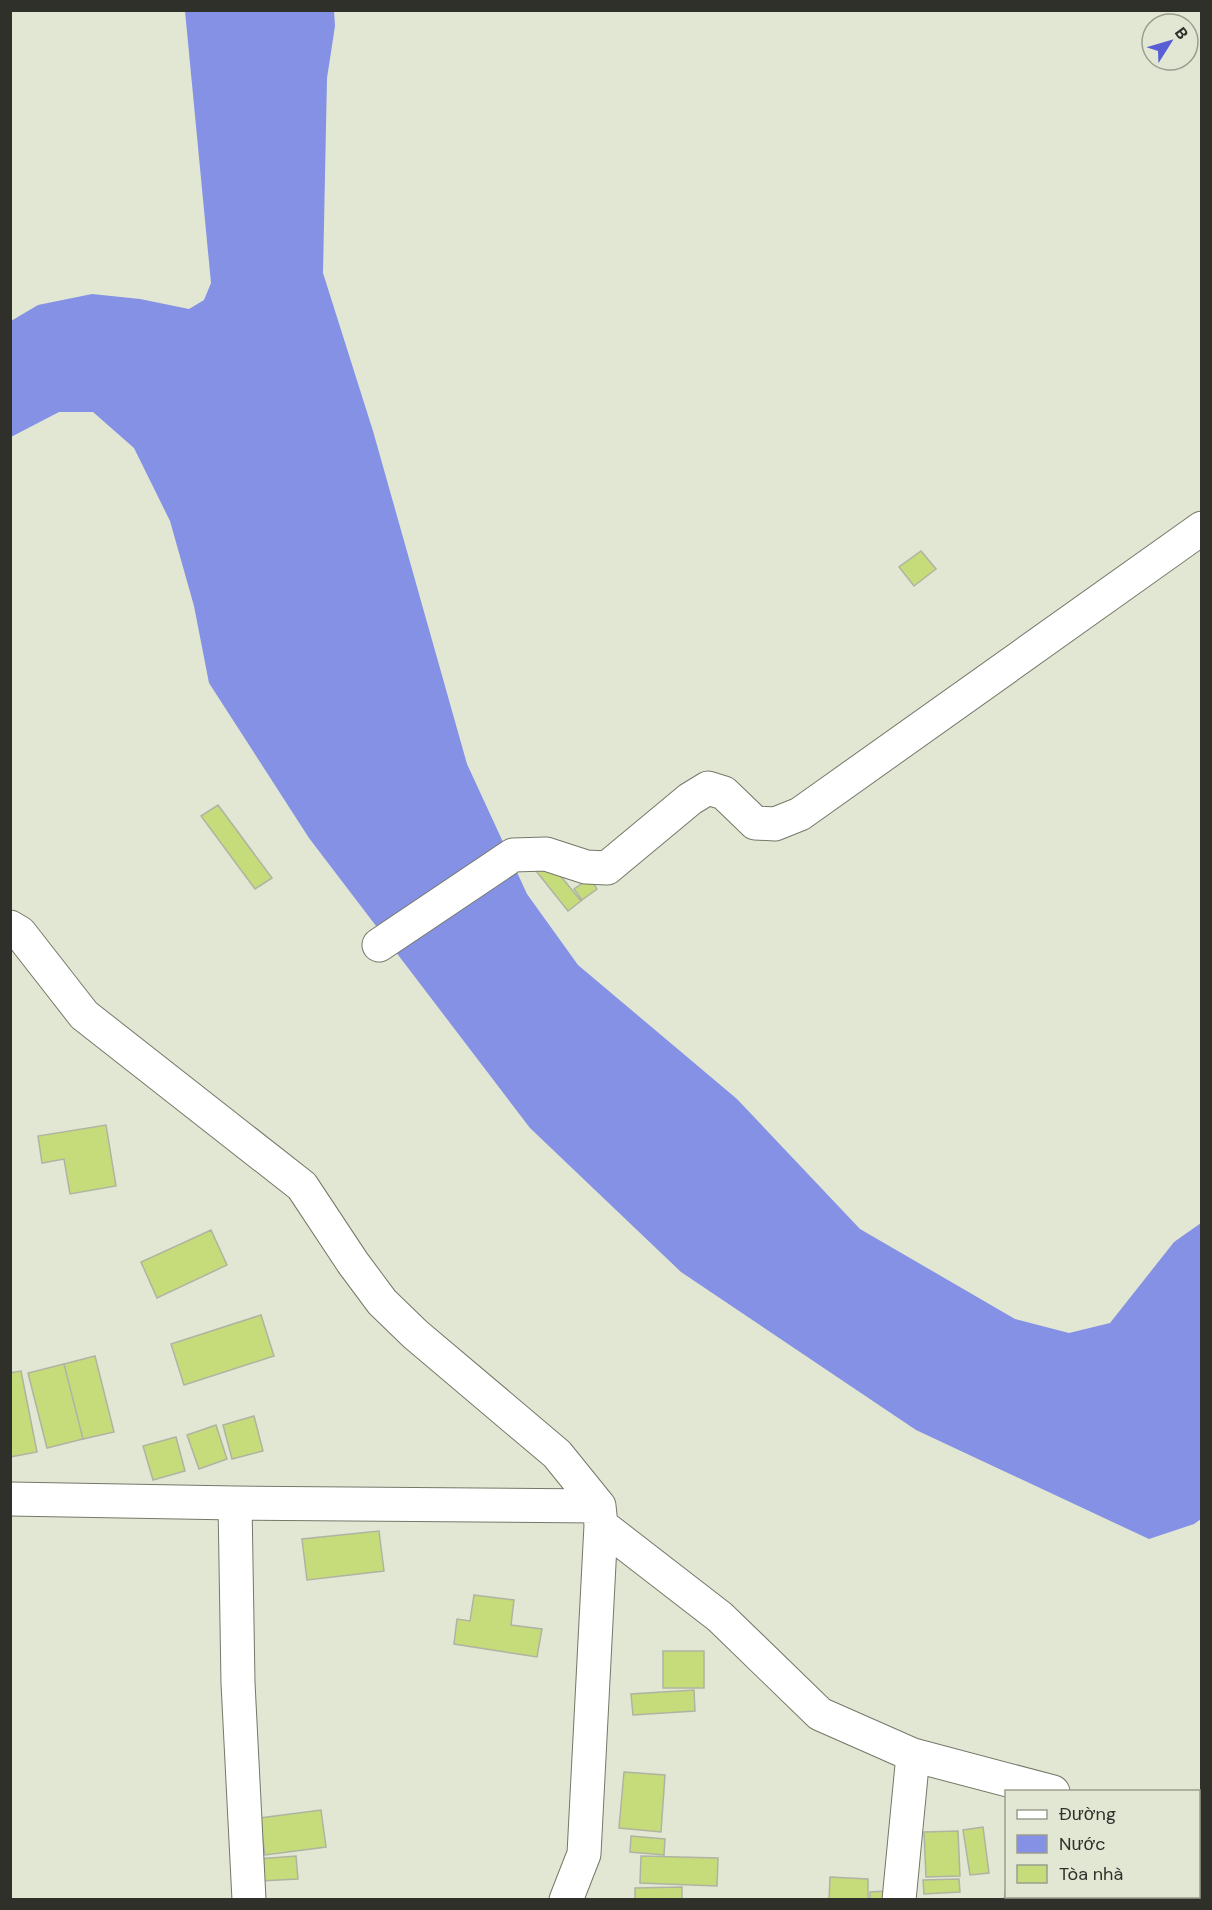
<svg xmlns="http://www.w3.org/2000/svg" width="1212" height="1910" viewBox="0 0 1212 1910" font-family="'DM Sans',sans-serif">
  <rect width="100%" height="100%" fill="#e2e7d4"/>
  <path fill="#8491e5" d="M185,11h149l1,15 -8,52 -4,195 50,158 94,333 60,130 51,71 159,134 123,130 155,90 54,14 41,-10 64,-81 27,-19v296l-7,5 -45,15 -233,-109 -235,-158 -151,-144 -221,-290 -100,-155 -15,-77 -24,-85 -36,-73 -41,-36h-34l-48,25v-116l27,-16 54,-11 48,5 49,10 15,-9 7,-17z"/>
  <path fill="#c6dc7a" stroke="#afb4a2" stroke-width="1.5" d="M921,551l15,18 -22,17 -15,-19z
    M218,805l54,73 -17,11 -54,-73z
    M549,862l32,39 -13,10 -31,-39z
    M590,878l7,11 -15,11 -8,-11z
    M106,1125l10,61 -46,8 -6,-35 -22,4 -4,-27z
    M211,1230l16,35 -70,33 -16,-36z
    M261,1315l13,41 -90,29 -13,-41z
    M95,1356l19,76 -31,7 -19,-75z
    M64,1364l19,75 -36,9 -19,-75z
    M21,1371l16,81 -27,5v-84z
    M254,1416l9,35 -31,8 -9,-34z
    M216,1425l11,34 -28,10 -12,-34z
    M176,1437l9,34 -32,9 -10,-34z
    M379,1531l5,40 -77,9 -5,-41z
    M474,1595l40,5 -3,25 31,4 -5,28 -83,-13 3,-25 13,2z
    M663,1651h41v37h-41z
    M694,1690l1,21 -62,4 -2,-21z
    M624,1772l41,3 -4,57 -42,-4z
    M321,1810l5,37 -61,8 -5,-37z
    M983,1827l6,46 -19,2 -7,-45z
    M958,1831l2,45 -34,1 -2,-45z
    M631,1836l34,3 -1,16 -34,-3z
    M296,1856l2,23 -38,2 -2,-22z
    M641,1856l77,2 -1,28 -77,-3z
    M830,1877l38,2v21h-39z
    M959,1879l1,13 -36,2 -1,-14z
    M1006,1885v11h15v4h-17z
    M682,1887v13h-47v-12z
    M886,1891v9h-16v-8z
    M1025,1896h17l-1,4h-16z
    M1045,1896h24l1,1v3h-25z"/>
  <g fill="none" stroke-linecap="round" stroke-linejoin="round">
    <defs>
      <path id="minor" d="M10,927l10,6 64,82 218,171 51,77 29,39 33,32 142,120 42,52
        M379,945l134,-90 33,-1 40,13 21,1 83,-69 18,-11 16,5 31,30 20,1 25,-10 402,-286
        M10,1499l225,4 364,3 2,19 119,92 100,97 93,41 140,37
        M235,1503l3,180 11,217
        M1198,1840l4,1
        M566,1900l18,-46 17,-329
        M899,1900l14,-145"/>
    </defs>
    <use href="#minor" stroke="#747868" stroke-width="35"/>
    <use href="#minor" stroke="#fff" stroke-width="33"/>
  </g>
  <rect width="1212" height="1910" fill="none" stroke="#2e3029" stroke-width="24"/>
  <rect x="1005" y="1790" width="195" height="108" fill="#e2e7d4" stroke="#9a9e90" stroke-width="1.5"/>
  <rect x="1017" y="1810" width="30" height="9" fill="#ffffff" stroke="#9a9e90" stroke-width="1.5"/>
  <text x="1059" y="1820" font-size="18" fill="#2e3029">Đường</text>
  <rect x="1017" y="1835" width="30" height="18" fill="#8491e5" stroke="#9a9e90" stroke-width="1.5"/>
  <text x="1059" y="1850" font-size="18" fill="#2e3029">Nước</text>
  <rect x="1017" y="1865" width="30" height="18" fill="#c6dc7a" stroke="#9a9e90" stroke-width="1.5"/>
  <text x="1059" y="1880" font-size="18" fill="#2e3029">Tòa nhà</text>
  <g transform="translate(1170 42) rotate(53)"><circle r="28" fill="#e2e7d4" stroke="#9a9e90" stroke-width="1.5"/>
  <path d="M0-4.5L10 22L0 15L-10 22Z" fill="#585fd6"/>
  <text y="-9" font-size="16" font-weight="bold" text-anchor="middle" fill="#2e3029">B</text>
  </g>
</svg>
